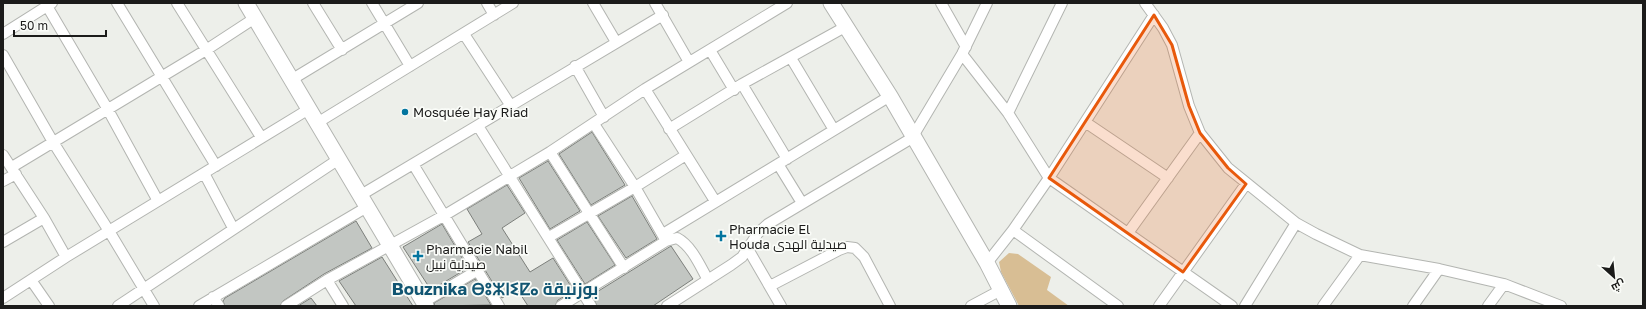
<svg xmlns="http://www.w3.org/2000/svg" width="1646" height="309" viewBox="0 0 1646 309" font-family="'Golos Text',Cairo,'Noto Sans Tifinagh',sans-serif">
  <rect width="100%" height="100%" fill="#edefea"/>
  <path fill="#d8be94" d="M1009,253l9,1 33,23 -4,13 22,16h-50l-18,-34 -2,-10z"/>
  <path fill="#c2c6c2" stroke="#7c7f7b" d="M592,132l33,53 -34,20 -32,-51z
    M548,161l32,50 -30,18 -31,-51z
    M507,185l18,28 -23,15 28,44 23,-14 21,33 -16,9 -3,6h-27l-11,-17 -15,9 -34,-56 14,-8 -15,-25z
    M632,196l25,43 -31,19 -28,-42z
    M356,221l16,27 -48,26 -41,27 -3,5h-55l-2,-5 2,-3z
    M587,222l28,43 -30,19 -28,-44z
    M442,224l26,44 -37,22 -28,-43z
    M671,246l22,33 -40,27h-56l-5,-11z
    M382,257l31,49h-57l-17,-25z
    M475,279l16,26 -56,1 -1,-3z
    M311,298l6,8h-19z"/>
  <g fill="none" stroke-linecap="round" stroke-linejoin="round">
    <defs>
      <path id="street" d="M117,3l99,163
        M177,3l84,134
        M313,3l29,47
        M372,3l38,63
        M487,3l7,12
        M593,3l23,39
        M655,3l34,59
        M941,3l25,44
        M1062,3l-54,110 41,65 183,128
        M1145,3l18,25 9,17 17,61 11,27 28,35 68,55 20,11 44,21 79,14
        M47,6l60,102 51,93
        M3,34l49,-31
        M464,34l47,72
        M710,50l24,40
        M962,54l46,59
        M3,55l50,87 56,89 45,75
        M791,58l43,72
        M575,66l29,51
        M291,80l127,-77
        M742,84l45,75
        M645,89l70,112
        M1085,122l83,56
        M317,123l196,-120
        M594,124l41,63 31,54 11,-3c15,8 23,28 31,42
        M478,126l113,180
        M669,129l73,-45 103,-57
        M550,152l74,116
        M3,155l41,63 22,39
        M413,164l86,142
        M778,164l24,39
        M12,167l194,-117 49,-32
        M204,173l29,55
        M3,181l13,-7
        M361,195l302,-180
        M1013,230l36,-52 105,-163
        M1128,233l72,-100
        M663,234l227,-138
        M549,237l86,-50 51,-32
        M3,242l41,-24
        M748,249l33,57
        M987,263l26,-33 105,76
        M31,280l18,26
        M327,280l16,26
        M770,286l69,-36 8,-3 8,1 9,9 26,49
        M213,297l6,9
        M3,298l63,-41 243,-148
        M424,302l54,-32
        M118,306l221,-147
        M199,306l168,-99
        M286,306l41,-26 118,-65 105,-63 95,-63 142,-86
        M561,306l105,-65
        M667,306l64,-41 11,-8 16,-24 10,-9 144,-86 50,-84 25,-51
        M971,306l30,-16
        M1159,306l87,-122
        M1245,306l51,-83
        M1323,306l37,-51
        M1413,306l26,-37 65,15 57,22
        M1488,306l16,-22"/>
      <path id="secondary" d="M246,3l180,303
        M831,3l59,93 97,167 22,43"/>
    </defs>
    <use href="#street" stroke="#b3b5b1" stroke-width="12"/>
    <use href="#secondary" stroke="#b3b5b1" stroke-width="17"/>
    <use href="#street" stroke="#fff" stroke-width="10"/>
    <use href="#secondary" stroke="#fff" stroke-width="15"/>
  </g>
  <path fill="#e8590c" fill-opacity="0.2" stroke="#e8590c" stroke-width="3" stroke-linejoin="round" d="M1154,15l18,30 17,61 11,27 28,35 18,16 -63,88 -134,-94z"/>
  <g fill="#03759f" stroke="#fafcf8" stroke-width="1.5">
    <circle cx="405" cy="112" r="4"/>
    <path d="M719 230h4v4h4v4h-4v4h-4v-4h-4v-4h4z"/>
    <path d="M416 250h4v4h4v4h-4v4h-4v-4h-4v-4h4z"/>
  </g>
  <g text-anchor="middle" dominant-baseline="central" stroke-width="3.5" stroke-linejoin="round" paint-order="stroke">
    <g font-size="13" fill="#1b1b1a" stroke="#fafcf8" text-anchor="start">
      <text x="413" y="112">Mosquée Hay Riad</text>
      <text x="729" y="229">Pharmacie El<tspan x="729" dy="15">Houda صيدلية الهدى</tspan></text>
      <text x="426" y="249">Pharmacie Nabil<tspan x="426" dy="15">صيدلية نبيل</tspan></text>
    </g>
    <g font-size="17" font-weight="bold" fill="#115572" stroke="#fafcf8">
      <text x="495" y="288">Bouznika ⴱⵓⵣⵏⵉⵇⴰ بوزنيقة</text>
    </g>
  </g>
  <rect width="1646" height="309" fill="none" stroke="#1b1b1a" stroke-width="8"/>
  <g transform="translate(1614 277) rotate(153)" stroke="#fafcf8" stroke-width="3" paint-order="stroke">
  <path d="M0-3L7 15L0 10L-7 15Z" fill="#1b1b1a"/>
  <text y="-6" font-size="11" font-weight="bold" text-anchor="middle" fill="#1b1b1a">ش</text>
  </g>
  <path d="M14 30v6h92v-6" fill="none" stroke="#1b1b1a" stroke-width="2"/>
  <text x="20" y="30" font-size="12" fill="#1b1b1a" stroke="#fafcf8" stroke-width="3" paint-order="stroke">50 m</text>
</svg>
